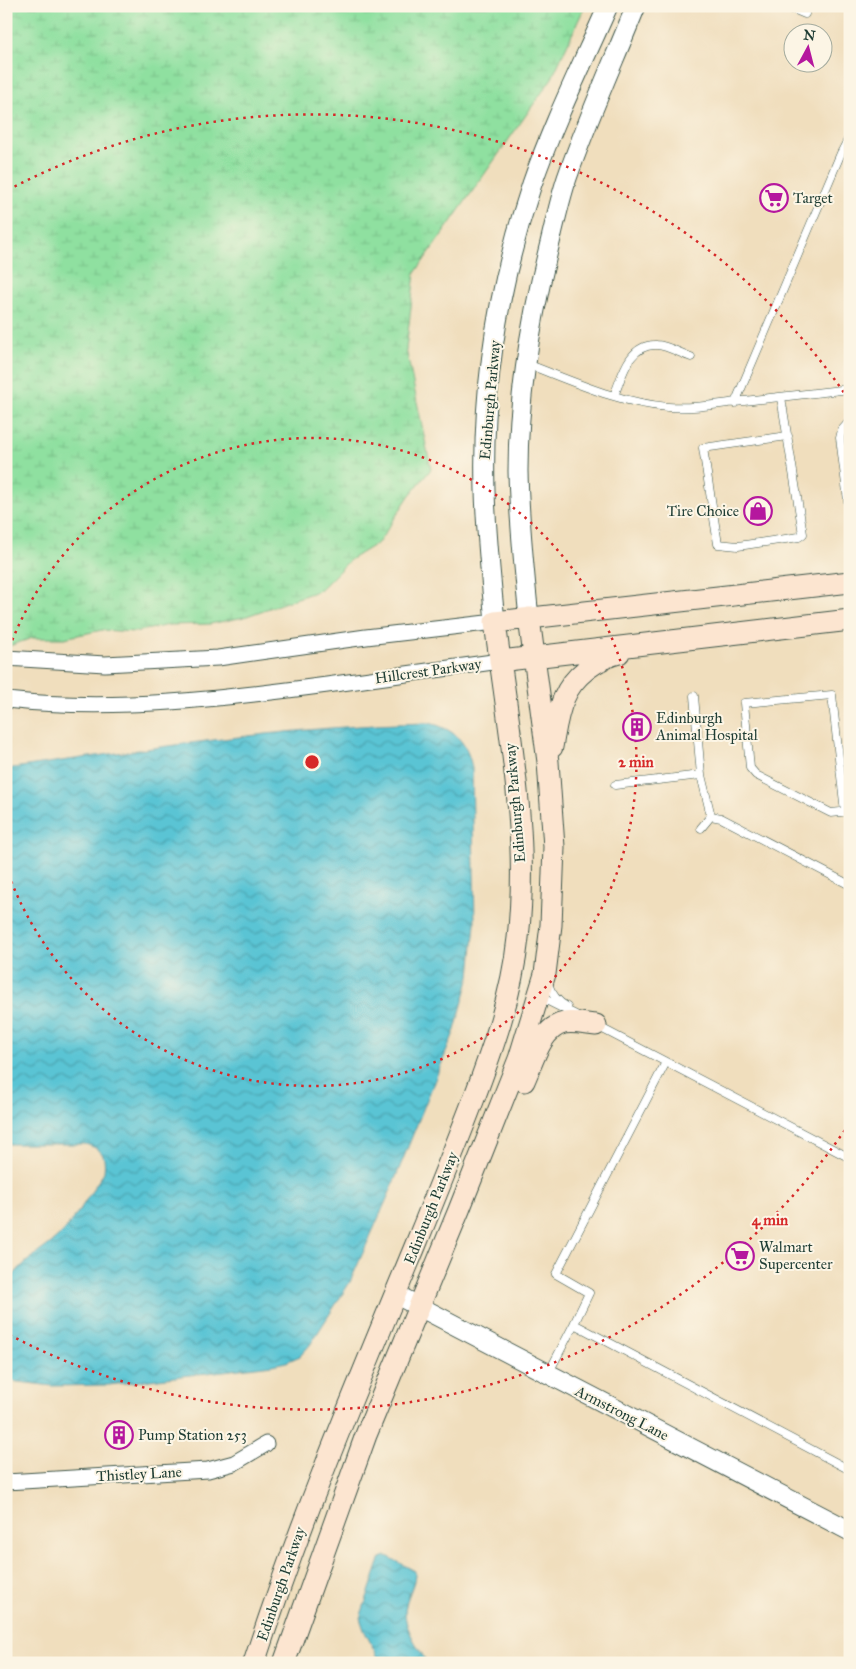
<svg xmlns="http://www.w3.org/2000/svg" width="856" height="1669" viewBox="0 0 856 1669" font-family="'IM FELL Great Primer',serif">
  <defs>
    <pattern id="wetland-marsh" width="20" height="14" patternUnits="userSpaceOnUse" patternTransform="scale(1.25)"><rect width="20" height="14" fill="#8fe0a0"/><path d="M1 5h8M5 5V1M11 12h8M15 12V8" fill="none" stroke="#7bc18a"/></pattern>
    <pattern id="water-waves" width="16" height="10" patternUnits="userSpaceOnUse" patternTransform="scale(1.25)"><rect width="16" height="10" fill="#5ac4d4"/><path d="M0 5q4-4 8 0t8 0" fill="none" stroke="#4aa0ad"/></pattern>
  </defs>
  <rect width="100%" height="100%" fill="#fcf5e5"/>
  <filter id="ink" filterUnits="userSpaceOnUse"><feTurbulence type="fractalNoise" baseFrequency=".02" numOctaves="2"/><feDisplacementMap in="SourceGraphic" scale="10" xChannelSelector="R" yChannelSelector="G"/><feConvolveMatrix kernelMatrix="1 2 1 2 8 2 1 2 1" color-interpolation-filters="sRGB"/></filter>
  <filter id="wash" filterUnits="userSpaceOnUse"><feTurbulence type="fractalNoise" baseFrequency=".0096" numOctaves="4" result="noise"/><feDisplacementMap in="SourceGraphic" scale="20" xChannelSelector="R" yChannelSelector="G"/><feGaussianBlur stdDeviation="1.12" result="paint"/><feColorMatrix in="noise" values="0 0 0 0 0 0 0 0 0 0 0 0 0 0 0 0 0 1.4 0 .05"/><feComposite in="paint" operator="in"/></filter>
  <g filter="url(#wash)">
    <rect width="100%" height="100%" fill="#f0debd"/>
    <path fill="url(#wetland-marsh)" stroke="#578e6a" d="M6,6h579l-33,72 -137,195 -9,76 25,120 -22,27 -30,46 -29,18 -30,30 -76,27 -34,7 -41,1 -34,7 -33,-2 -38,8h-32l-26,9z"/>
    <path fill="url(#water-waves)" stroke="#3c8084" d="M429,723c26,6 38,19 43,45l3,156 -5,52 -15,54 -66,164 -39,88 -40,63 -10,11 -14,6 -14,3 -163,20 -56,1 -43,-5 -4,-4v-86c8,-28 37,-38 56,-58 16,-18 29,-41 42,-61 2,-18 -2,-23 -19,-28h-79v-375c141,-20 281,-43 423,-46z
      M387,1556l28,15c1,12 -7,23 -9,34 -5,20 12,41 21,58h-46l-17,-33 -4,-12 20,-58 3,-3z"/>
  </g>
  <g filter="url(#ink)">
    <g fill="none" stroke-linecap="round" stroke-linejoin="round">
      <defs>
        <path id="service" d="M786,6l19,8
          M527,364c45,17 92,39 141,43 25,2 51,-3 76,-6 35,-4 71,-8 106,-12
          M614,396c8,-20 15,-53 43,-51 9,0 25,9 34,12
          M781,397l22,137 -4,3 -61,9 -20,-2 -15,-96 85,-12
          M735,403l106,-250 9,-17
          M850,421l-8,9 -2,8 10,78
          M694,696l7,79 10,41
          M615,785l86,-10
          M845,812l-13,-117 -88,8 6,65 6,7 75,38 19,-2
          M701,828l10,-12 10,2 129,67
          M548,984c3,9 10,18 19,23
          M541,994l7,7 30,15
          M597,1026l253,132
          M574,1324l276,146
          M548,1374l26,-50 15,-31 -33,-19 110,-212"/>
        <path id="minor" d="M6,658l99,6 113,-6 148,-21 129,-15
          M6,700c107,12 215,-1 321,-15 58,-8 115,-16 173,-24
          M6,1482l202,-12 26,-7 32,-19"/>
        <path id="tertiary" d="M529,618c-5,-49 -10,-97 -11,-147 0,-74 12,-147 30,-220 6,-24 11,-49 19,-73 20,-58 46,-115 69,-172
          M495,622c-4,-44 -9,-88 -10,-132 -3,-103 14,-208 47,-306 21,-61 50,-119 76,-178
          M395,1294l455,237"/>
        <path id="secondary" d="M500,661l350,-41
          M552,747c3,-16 5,-34 12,-49 9,-22 33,-40 55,-45
          M524,1081c9,-19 17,-53 40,-58 10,-2 21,1 32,2
          M254,1663c46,-141 103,-277 160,-414 20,-49 40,-98 59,-148 20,-53 39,-106 45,-163 12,-106 -10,-211 -23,-316l355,-40
          M284,1663l82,-228 93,-225 60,-151 26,-85 6,-49 3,-78 -6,-85 -19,-144"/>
      </defs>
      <use href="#service" stroke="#3e5549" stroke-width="9"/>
      <use href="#minor" stroke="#3e5549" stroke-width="17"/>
      <use href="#tertiary" stroke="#3e5549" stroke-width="21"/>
      <use href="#secondary" stroke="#3e5549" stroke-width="23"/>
      <use href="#service" stroke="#fff" stroke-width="8"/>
      <use href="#minor" stroke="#fff" stroke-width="15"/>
      <use href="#tertiary" stroke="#fff" stroke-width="19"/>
      <use href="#secondary" stroke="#fce5d0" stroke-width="21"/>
    </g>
  </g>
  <g fill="none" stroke="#d62828" stroke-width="2.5" stroke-dasharray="2.5 5">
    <path d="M7 654A324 324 0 1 1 7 870"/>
    <path d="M849 1124A648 648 0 0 1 8 1334M8 190A648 648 0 0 1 849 400"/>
  </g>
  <defs>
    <symbol id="supermarket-ring" viewBox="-11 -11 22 22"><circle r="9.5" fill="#fcf5e5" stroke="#b5179e" stroke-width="1.5"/><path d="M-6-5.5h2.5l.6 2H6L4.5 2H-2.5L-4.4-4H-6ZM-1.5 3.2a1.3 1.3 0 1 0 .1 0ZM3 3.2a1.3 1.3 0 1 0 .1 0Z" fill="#b5179e"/></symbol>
    <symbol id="shop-ring" viewBox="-11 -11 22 22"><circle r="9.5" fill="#fcf5e5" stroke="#b5179e" stroke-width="1.5"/><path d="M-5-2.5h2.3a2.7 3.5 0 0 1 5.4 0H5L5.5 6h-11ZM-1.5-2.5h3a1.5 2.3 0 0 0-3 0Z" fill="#b5179e"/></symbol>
    <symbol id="building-ring" viewBox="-11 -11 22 22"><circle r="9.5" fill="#fcf5e5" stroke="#b5179e" stroke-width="1.5"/><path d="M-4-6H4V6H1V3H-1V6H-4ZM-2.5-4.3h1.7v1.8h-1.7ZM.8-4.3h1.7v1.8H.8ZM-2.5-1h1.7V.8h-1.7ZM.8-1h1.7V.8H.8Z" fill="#b5179e"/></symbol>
  </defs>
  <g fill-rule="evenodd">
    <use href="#supermarket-ring" x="758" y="182" width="32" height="32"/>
    <use href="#shop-ring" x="742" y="495" width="32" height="32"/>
    <use href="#building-ring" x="621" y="711" width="32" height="32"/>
    <use href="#supermarket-ring" x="724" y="1240" width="32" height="32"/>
    <use href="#building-ring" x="103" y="1419" width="32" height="32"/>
  </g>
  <g text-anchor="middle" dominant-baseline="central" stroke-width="4" stroke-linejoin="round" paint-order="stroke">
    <g font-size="15" fill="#1f3d34" stroke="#fcf5e5" text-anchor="start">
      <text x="793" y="198">Target</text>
      <text x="739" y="511" text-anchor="end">Tire Choice</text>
      <text x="656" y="718">Edinburgh<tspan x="656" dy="17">Animal Hospital</tspan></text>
      <text x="759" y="1247">Walmart<tspan x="759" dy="17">Supercenter</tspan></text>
      <text x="138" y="1435">Pump Station 253</text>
    </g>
    <g font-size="15" fill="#1f3d34" stroke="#fcf5e5">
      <text transform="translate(490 400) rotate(-85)">Edinburgh Parkway</text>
      <text transform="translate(428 671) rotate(-8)">Hillcrest Parkway</text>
      <text transform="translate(515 803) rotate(-95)">Edinburgh Parkway</text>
      <text transform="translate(431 1208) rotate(-68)">Edinburgh Parkway</text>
      <text transform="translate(622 1413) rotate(27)">Armstrong Lane</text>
      <text transform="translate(139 1474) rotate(-3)">Thistley Lane</text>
      <text transform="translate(281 1584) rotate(-71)">Edinburgh Parkway</text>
    </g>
  </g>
  <circle cx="312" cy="762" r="8" fill="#d62828" stroke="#fcf5e5" stroke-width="2.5"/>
  <g font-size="15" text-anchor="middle" font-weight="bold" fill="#d62828" stroke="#fcf5e5" stroke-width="4" stroke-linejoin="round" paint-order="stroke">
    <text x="636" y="767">2 min</text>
    <text x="770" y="1225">4 min</text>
  </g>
  <rect width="856" height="1669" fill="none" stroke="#fcf5e5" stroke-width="25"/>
  <g transform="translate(808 48) rotate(7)"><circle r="24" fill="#fcf5e5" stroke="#a4ab9e"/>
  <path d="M0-4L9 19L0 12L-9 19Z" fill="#b5179e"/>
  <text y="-8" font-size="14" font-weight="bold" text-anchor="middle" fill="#1f3d34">N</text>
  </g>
</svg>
